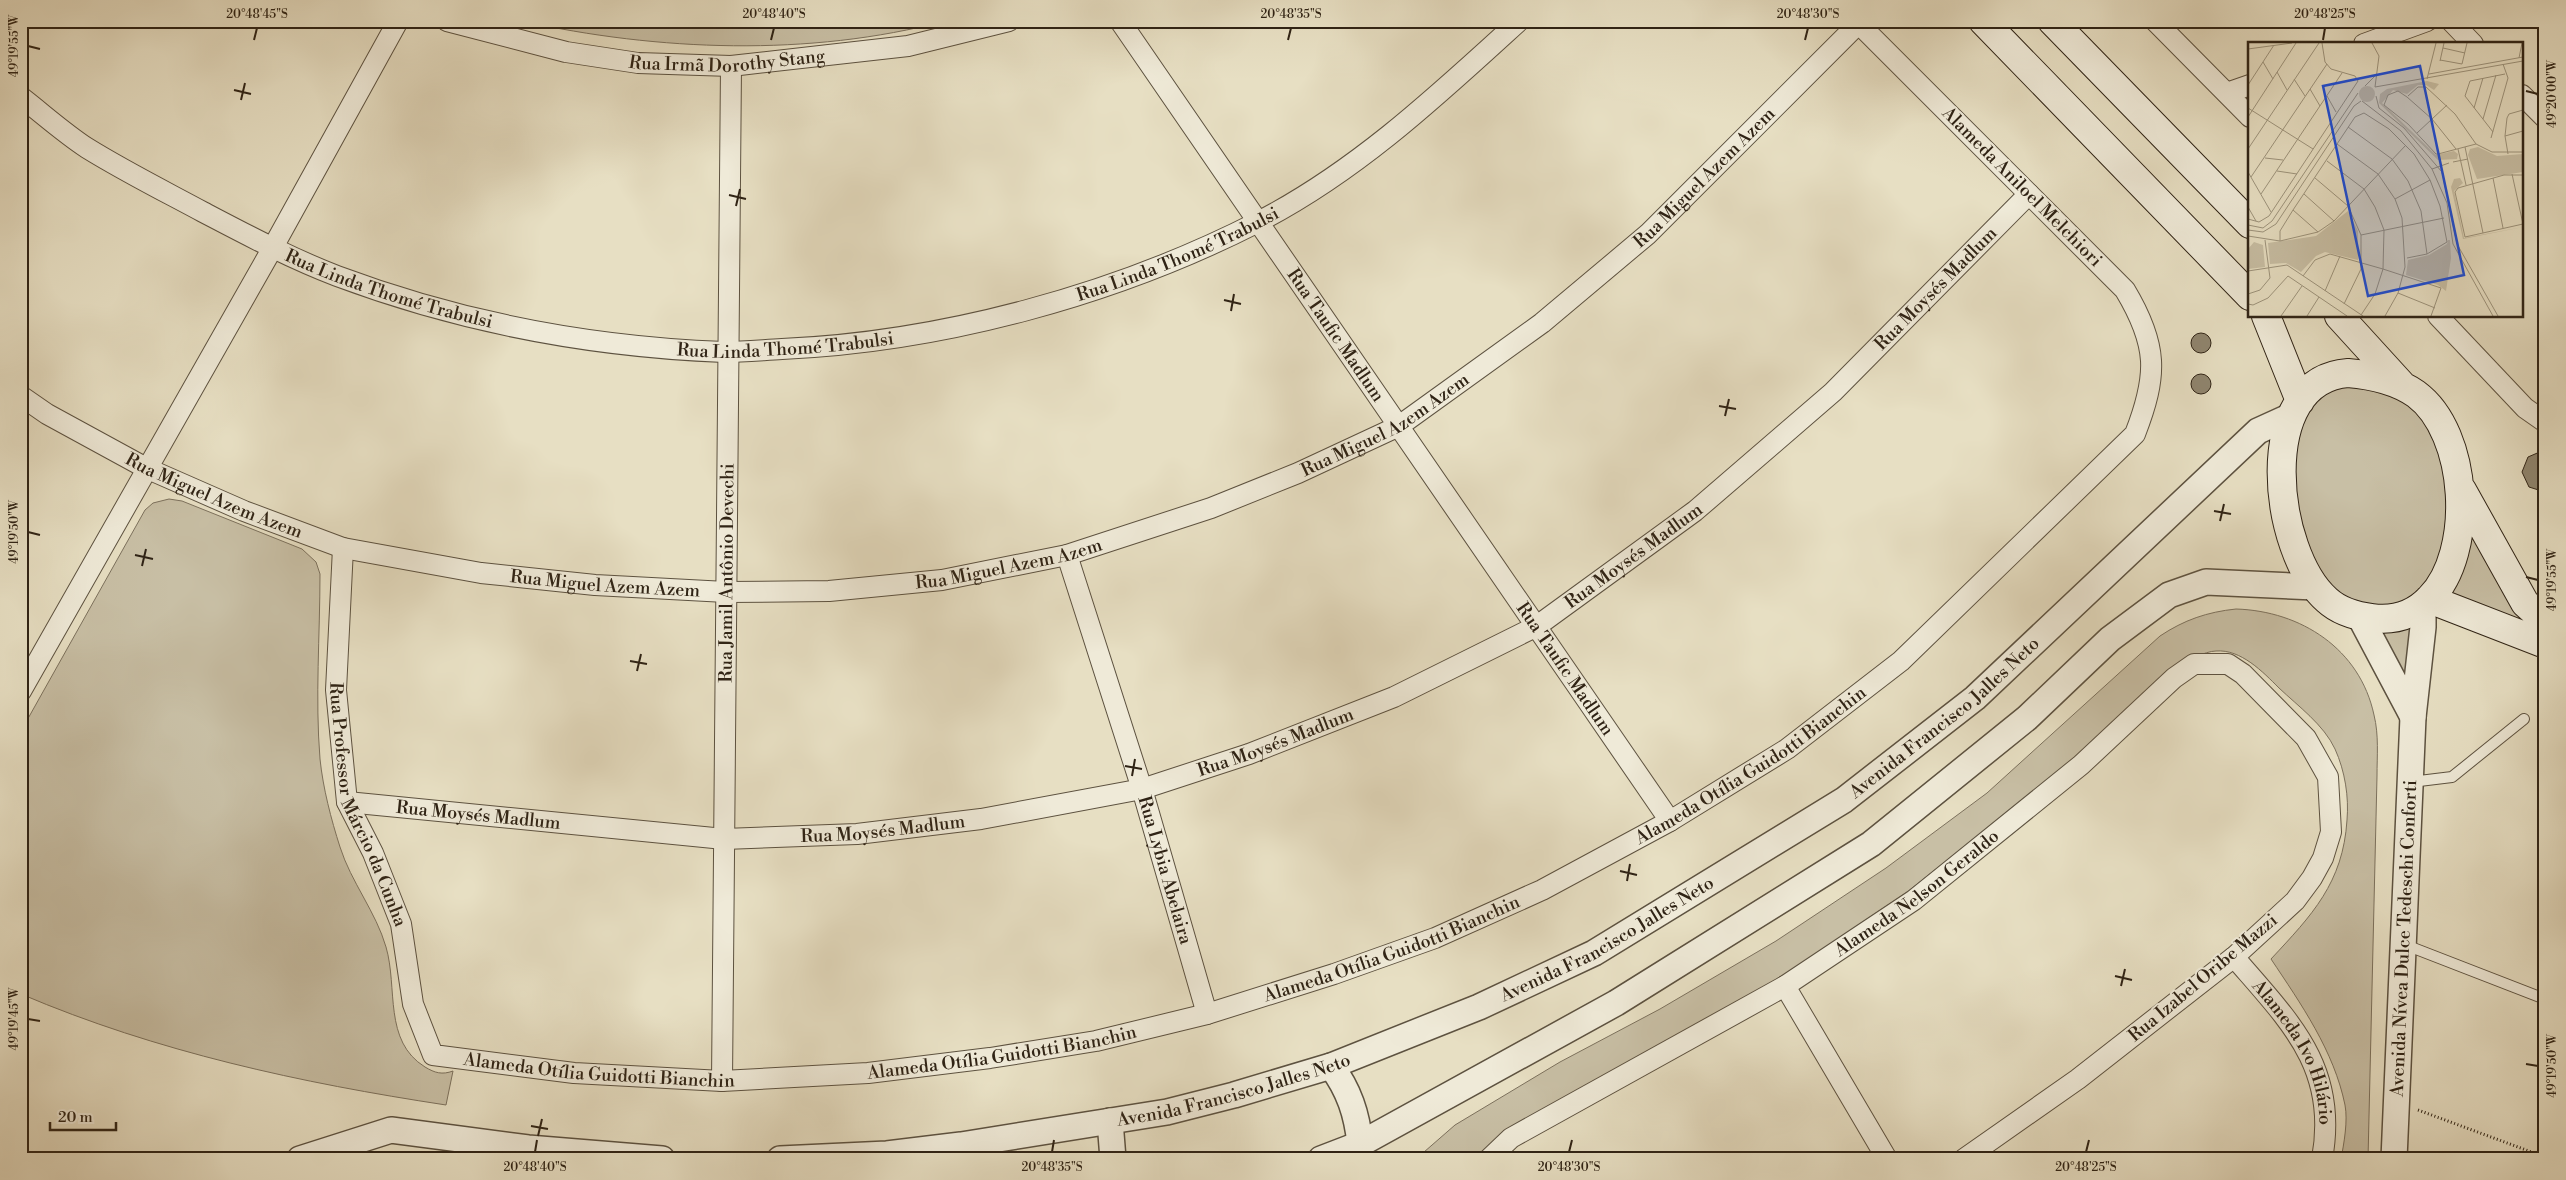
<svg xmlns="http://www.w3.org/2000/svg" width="2566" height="1180" viewBox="0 0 2566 1180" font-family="'Libre Bodoni',serif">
  <rect width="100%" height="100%" fill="#e7dfc3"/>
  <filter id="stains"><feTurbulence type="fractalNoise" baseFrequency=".004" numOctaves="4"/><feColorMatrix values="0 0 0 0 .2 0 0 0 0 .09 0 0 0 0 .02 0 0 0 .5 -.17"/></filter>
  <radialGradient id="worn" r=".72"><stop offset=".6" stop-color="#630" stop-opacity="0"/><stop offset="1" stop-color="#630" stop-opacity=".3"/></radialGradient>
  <path fill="#c8bfa5" stroke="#7c715d" d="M522,21h423c-136,36 -287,30 -423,0z
    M2359,381l64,28 29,81 -11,76 -37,42 -61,-6 -39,-54 -13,-89 19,-62z
    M169,499l13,2 120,48 14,13 4,12c0,61 -5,124 0,185 3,29 11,60 20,88 11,35 36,65 46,100 12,41 -3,94 39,120 10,6 17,8 28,4l-7,34c-145,-22 -289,-53 -425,-111v-263l124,-221 8,-7z
    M2465,522l80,106 -108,-30z
    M2236,609c65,2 124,40 138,106 5,20 3,41 3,61l-9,383h-27c3,-16 7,-38 4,-54 -11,-54 -44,-101 -74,-146 41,-44 72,-76 76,-139 2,-23 -2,-49 -12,-71 -11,-24 -37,-43 -56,-61 -16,-16 -38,-39 -63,-37 -6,0 -13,3 -19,5l-121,103 -169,133 -126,85 -300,182h-65l39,-34 105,-63 100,-53 116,-68 110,-73 101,-75 173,-157c24,-16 47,-24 76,-27z
    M2411,619l-3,69 -34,-64z"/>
  <path fill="#8f856f" stroke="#2f2315" d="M2191 343a10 10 0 1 1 20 0a10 10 0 1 1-20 0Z
    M2191 384a10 10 0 1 1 20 0a10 10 0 1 1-20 0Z
    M2542,451h3v41l-16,-5 -7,-15 6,-15z"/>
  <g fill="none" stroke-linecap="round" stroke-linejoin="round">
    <defs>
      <path id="service" d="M2411,782l41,-5 72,-58
        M2403,944l142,55"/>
      <g id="minor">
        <path id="s1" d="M447,21l119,31 72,11 93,3 177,-20 101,-25"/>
        <path id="s2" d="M1120,21l550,800"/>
        <path d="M2155,21l95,96"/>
        <path d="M2451,21l22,23"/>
        <path d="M2364,44l63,-23"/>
        <path d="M2227,93l23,-8"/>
        <path d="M2522,95l23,23"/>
        <path id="s3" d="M21,97c22,17 43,36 66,51 37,23 77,43 116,64 44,23 87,46 134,64 123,46 256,71 387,76 20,0 39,-2 58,-3 160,-7 333,-54 476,-127 98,-50 180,-127 261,-201"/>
        <path d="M2438,316l87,92 20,14"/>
        <path id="s4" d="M21,396l26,18 99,54 98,43 99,37 138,25 114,12 131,7 103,-1 113,-11 125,-25 144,-47 87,-35 101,-47 143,-103 106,-89 210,-210"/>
        <path id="s5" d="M343,548l-7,142 11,112 26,51 28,71 12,80 20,51 141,18 148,8 146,-8 122,-15 106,-17 111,-27 127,-40 101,-36 107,-48 128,-69 117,-72 114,-88 234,-227c23,-59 23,-89 -10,-144l-269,-269"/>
        <path id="s6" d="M1067,555l75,234 65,225"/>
        <path d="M21,691l251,-442 126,-228"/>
        <path id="s7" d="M347,802l377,37 133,-5 124,-15 161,-30 107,-35 145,-57 143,-71 158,-115 138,-119 196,-198"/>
        <path id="s8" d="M2234,957c55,64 105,110 88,202"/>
        <path d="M1785,986l102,173"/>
        <path id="s9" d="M722,1081l9,-1015"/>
        <path id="s10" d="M1489,1159l22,-21 274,-152 129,-86 167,-135 93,-87 20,-14h34l15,10 63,64 22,39 3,55 -8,26 -11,20 -17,23 -61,56 -156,122 -114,80"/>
      </g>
      <g id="tertiary">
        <path d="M2360,617l53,100"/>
        <path d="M1331,1066c18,24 26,48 29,78"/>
        <path d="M1110,1121l3,38"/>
        <path d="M300,1159l91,-29 137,18 134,11"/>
        <path id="s11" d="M780,1159l107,-5 74,-9 206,-33 67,-17 97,-29 148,-59 115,-54 250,-153 131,-102 283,-267 33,-15"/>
        <path d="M1321,1159l39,-15 256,-141 255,-159 156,-126 83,-79 59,-44 37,-13 109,5"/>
        <path id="s12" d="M2394,1159l19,-442 10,-90v-21"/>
      </g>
      <path id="secondary" d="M1983,21l267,275
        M2052,21l198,203
        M2266,316l34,85
        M2339,316l62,68
        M2348,373c24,2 48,7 68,21 53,39 59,159 14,204 -16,17 -36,23 -58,20 -17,-2 -33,-7 -45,-18 -54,-47 -74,-220 21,-227z
        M2462,490l63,113 20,18
        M2429,599l116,45"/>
    </defs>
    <use href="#service" stroke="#5d5240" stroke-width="12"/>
    <use href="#minor" stroke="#5d5240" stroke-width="22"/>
    <use href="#tertiary" stroke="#5d5240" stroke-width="28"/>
    <use href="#secondary" stroke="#2f2315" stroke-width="30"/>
    <path stroke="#2f2315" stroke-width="3" stroke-dasharray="1 2.5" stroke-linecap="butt" d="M2418,1110l127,47"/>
    <use href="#service" stroke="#efead8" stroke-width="10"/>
    <use href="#minor" stroke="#efead8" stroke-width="20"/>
    <use href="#tertiary" stroke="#efead8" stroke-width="25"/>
    <use href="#secondary" stroke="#efead8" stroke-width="28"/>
  </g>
  <path fill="none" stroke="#2f2315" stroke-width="2" d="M254,40l3,-12M771,40l3,-12M1288,40l3,-12M1805,40l3,-12M2323,40l2,-12M28,46l12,3M234,90l17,4M2526,91l12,3M241,100l4,-17M729,195l17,4M736,206l4,-17M1224,300l17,4M1231,311l3,-17M1719,406l17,3M1725,416l4,-17M2214,511l17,3M2220,521l4,-17M28,532l12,3M135,555l18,4M142,566l4,-17M2526,577l12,3M630,661l17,3M637,671l4,-17M1125,766l17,3M1132,776l3,-17M1620,871l17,4M1627,881l3,-17M2115,976l17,4M2121,986l4,-17M28,1019l12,2M2526,1064l12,2M531,1126l17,3M538,1136l4,-17M535,1152l2,-12M1052,1152l2,-12M1569,1152l3,-12M2086,1152l3,-12"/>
  <g text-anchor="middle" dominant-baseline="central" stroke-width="4" stroke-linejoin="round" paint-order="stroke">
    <g font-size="18" fill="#2f2315" stroke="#efead8">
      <text stroke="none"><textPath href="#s1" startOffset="285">Rua Irmã Dorothy Stang</textPath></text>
      <text stroke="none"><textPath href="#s4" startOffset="1838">Rua Miguel Azem Azem</textPath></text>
      <text transform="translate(2022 187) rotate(45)">Alameda Aniloel Melchiori</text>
      <text stroke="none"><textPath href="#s3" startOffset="1228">Rua Linda Thomé Trabulsi</textPath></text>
      <text stroke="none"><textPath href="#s3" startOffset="418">Rua Linda Thomé Trabulsi</textPath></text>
      <text stroke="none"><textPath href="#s7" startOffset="1752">Rua Moysés Madlum</textPath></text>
      <text stroke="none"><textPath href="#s2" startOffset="381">Rua Taufic Madlum</textPath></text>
      <text stroke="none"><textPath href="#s3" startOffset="822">Rua Linda Thomé Trabulsi</textPath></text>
      <text stroke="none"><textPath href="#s4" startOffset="1432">Rua Miguel Azem Azem</textPath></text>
      <text stroke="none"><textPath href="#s4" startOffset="218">Rua Miguel Azem Azem</textPath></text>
      <text stroke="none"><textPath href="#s7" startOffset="1348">Rua Moysés Madlum</textPath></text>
      <text stroke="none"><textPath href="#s4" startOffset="1028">Rua Miguel Azem Azem</textPath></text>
      <text stroke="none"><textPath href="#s9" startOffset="508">Rua Jamil Antônio Devechi</textPath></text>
      <text stroke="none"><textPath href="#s4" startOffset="622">Rua Miguel Azem Azem</textPath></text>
      <text stroke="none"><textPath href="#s2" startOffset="786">Rua Taufic Madlum</textPath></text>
      <text stroke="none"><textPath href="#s11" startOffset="1270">Avenida Francisco Jalles Neto</textPath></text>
      <text stroke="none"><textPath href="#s7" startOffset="942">Rua Moysés Madlum</textPath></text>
      <text stroke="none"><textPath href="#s5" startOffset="1906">Alameda Otília Guidotti Bianchin</textPath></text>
      <text stroke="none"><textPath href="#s5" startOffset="262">Rua Professor Márcio da Cunha</textPath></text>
      <text stroke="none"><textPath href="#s7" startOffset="132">Rua Moysés Madlum</textPath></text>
      <text stroke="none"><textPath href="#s7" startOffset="538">Rua Moysés Madlum</textPath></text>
      <text stroke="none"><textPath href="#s6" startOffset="330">Rua Lybia Abelaira</textPath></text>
      <text stroke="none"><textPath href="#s10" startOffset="505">Alameda Nelson Geraldo</textPath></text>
      <text stroke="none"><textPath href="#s11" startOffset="865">Avenida Francisco Jalles Neto</textPath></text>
      <text stroke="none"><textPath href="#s12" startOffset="221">Avenida Nívea Dulce Tedeschi Conforti</textPath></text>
      <text stroke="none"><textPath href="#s5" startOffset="1501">Alameda Otília Guidotti Bianchin</textPath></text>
      <text transform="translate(2203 978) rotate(-40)">Rua Izabel Oribe Mazzi</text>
      <text stroke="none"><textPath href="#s5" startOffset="1096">Alameda Otília Guidotti Bianchin</textPath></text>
      <text stroke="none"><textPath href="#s8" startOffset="115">Alameda Ivo Hilário</textPath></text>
      <text stroke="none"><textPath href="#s5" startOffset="691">Alameda Otília Guidotti Bianchin</textPath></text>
      <text stroke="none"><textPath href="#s11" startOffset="460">Avenida Francisco Jalles Neto</textPath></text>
    </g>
  </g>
  <g transform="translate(2248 42)">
    <rect width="275" height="275" fill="#e7dfc3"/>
    <path d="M179,39l12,3 -5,6 -8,-5h-8l-11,9 -14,-4 -11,13 54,52 18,-4 4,3 -1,5 -19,1 -59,-57 1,-9 7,-5zM111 52a8 8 0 1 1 16 0a8 8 0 1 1-16 0ZM230,105l19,9 26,-2v18l-46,7 -9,-24 2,-6zM212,136l3,5 -9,8 10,47 59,-11 -60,12 -12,-52 3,-8zM100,169l10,20v29l-33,-8 -9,4 -15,16 -15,-9 -16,1 -2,-21 48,-7zM200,198h2l1,18 -5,33 -8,-6 -32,-10 2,-15 21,-5 18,-11zM6,200l9,3 2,22 -17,2v-20z" fill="#c8bfa5"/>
    <path fill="none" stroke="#9d947d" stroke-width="1" d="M124,1l7,13 -4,31M195,6l22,5M0,7l44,-6M271,16l3,-15M192,18l22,4 5,-21M192,19l4,-18M15,20l10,17M29,30l10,18M181,32l94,-17M46,37l11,17M179,37l9,-36M0,43l26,-40M117,44l11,-11M127,45l148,-26M62,47l10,17M79,54l9,16M128,54l3,12 25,20 38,44 15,72 41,72M160,54l10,-9h8l29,27 21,30 16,8h31M114,59l39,30 31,38 15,34 6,41 40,72M0,66l65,41M226,66l9,-30M0,75l48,-74M235,77l13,-44M100,85l44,32 16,22 13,30 6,43M245,90l-28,-36 5,-15 35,-7M169,91l30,-28M257,94l18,-5M243,96l17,-60 -5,-14M89,102l41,30 17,25 7,19 3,49 -7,26 -13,23M217,105l18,86M0,107l71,-106M208,107l-24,-30 -25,-22 -9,-6 -10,4 -4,10 24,19 28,30h2l38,-10M210,107l8,36M260,112l-3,-18 2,-18 2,-4 14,-4M17,116l18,2M79,119l37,28 11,18 9,23 -1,39 -8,25 -14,21M205,120l15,-3M184,127l17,-6M29,129l20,3M0,130l23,40M264,132l11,50M275,133h-19l-46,13 -3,4 10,45 58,-13M3,135l76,-113M67,136l33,28 13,29v34l-17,35M245,136l10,50M13,152l81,-121M56,152l30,27M147,157l35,-19M0,165l8,14M45,168l25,22M0,177l11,3 10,-6 89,-135 -3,-5 -24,-7 -6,-7 -3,-19M0,183l15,3 9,-7 86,-128M0,188l15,2 13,-8 78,-118 7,-5M113,193l83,-17M0,194l32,5 38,-9 16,-11 72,-76M32,199v-10l13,-21 62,-93 9,-4 25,16 25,25 16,26 10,26 7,36 -20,12 -20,4M0,229l39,-6 76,51M55,234l12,-16 15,-6 53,15 58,19 -10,28M77,249l15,-35M150,251l37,15M0,252l12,-4 10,-12 -5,-38M0,262l5,1 15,-7 20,-22 59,40M33,274l21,-30M59,274l12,-19"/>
    <path fill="#1d4ed8" fill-opacity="0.15" stroke="#1d4ed8" stroke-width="2.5" d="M172,24l44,209 -96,21 -45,-210z"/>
    <rect width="275" height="275" fill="none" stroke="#2f2315" stroke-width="2.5"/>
  </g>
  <rect width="2566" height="1180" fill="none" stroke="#e7dfc3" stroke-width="55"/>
  <path d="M50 1122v8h66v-8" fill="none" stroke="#2f2315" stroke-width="2.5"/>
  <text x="58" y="1122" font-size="15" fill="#2f2315" stroke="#efead8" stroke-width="4" paint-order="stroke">20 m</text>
  <rect x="28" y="28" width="2510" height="1124" fill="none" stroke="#2f2315" stroke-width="2"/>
  <g font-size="12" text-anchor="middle" fill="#2f2315">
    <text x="257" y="18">20°48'45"S</text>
    <text x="774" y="18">20°48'40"S</text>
    <text x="1291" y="18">20°48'35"S</text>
    <text x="1808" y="18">20°48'30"S</text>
    <text x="2325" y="18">20°48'25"S</text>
    <text transform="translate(14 46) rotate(-90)" y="4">49°19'55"W</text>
    <text transform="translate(2552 94) rotate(-90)" y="4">49°20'00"W</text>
    <text transform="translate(14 532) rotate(-90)" y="4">49°19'50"W</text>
    <text transform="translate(2552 580) rotate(-90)" y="4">49°19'55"W</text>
    <text transform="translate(14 1019) rotate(-90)" y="4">49°19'45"W</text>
    <text transform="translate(2552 1066) rotate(-90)" y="4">49°19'50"W</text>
    <text x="535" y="1171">20°48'40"S</text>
    <text x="1052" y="1171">20°48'35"S</text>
    <text x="1569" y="1171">20°48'30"S</text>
    <text x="2086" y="1171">20°48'25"S</text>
  </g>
  <rect width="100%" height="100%" filter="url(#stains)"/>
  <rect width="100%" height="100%" fill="url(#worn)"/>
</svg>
